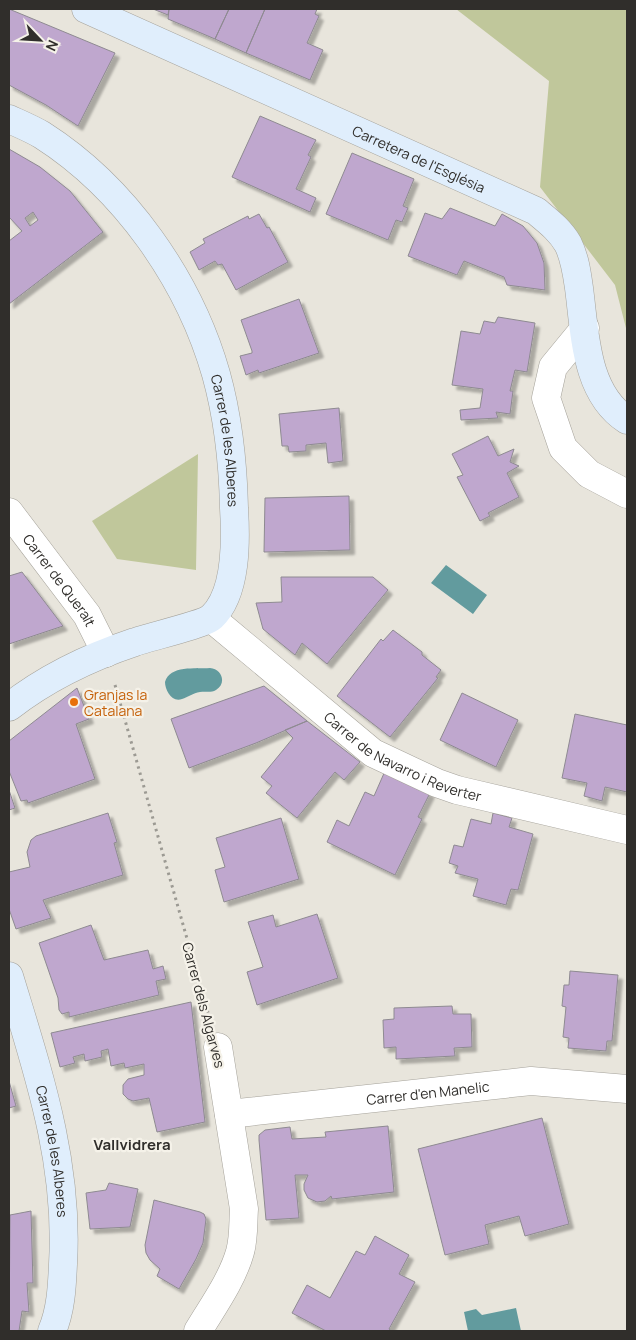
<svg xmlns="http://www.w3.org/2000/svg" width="636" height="1340" viewBox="0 0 636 1340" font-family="Manrope,sans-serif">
  <defs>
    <filter id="shadow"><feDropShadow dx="4.5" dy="4.5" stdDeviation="1" flood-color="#0004"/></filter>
  </defs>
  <rect width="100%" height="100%" fill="#e8e5dc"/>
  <path fill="#c0c79b" d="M456,9h171v323l-12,-47 -75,-98 9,-106z
    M198,454l-2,116 -79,-11 -25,-38z"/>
  <path fill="#629b9e" d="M446,565l41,30 -14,19 -42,-31z
    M210,668c12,1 17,15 6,22 -5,3 -10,1 -16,2 -7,1 -12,5 -18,7 -10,4 -17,-9 -17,-17 5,-17 30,-13 45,-14z
    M516,1308l5,23h-53l-4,-19 12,-3 6,6z"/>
  <path fill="#bfa7ce" stroke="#8e8a91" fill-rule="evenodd" filter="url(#shadow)" d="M9,9l106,44 -37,73 -32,-21 -37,-20z
    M153,9h16l-1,6z
    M169,9h60l-14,30 -47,-20z
    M229,9h36l-19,44 -31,-14z
    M265,9h52l-2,5 4,2 -12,27 16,7 -13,30 -64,-27z
    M260,116l56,24 -8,15 3,2 -15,32 20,9 -6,14 -78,-35z
    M9,149l31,18 30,24 33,41 -94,72v-63l13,-10 -13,-14zM33,212l5,8 -8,6 -5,-8z
    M352,153l62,26 -11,27 5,2 -6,14 -6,-2 -8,20 -62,-26z
    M450,208l45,18 7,-12 21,12 14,17 7,20 1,27 -38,-5 -3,-8 -40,-16 -7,14 -49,-19 17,-43 17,6z
    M259,214l8,14 2,-1 19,35 -52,28 -14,-26 -4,1 -3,-4 -16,9 -9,-18 15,-9 -2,-4 45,-23 1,3z
    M299,299l20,54 -60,20 -1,-3 -12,5 -6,-19 12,-3v-2l-11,-31z
    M498,317l37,6 -8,49 -12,-2 -5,21h3l-3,23 -14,-2 2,6 -37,2 -1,-10 20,-2 3,-19 -31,-4 9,-54 19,3 4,-13 11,2z
    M339,408l4,53 -15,2 -2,-20 -20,2v6l-17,1 -1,-6h-6l-3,-32z
    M488,436l10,20 16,-7 -4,13 9,4 -12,7 12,24 -31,16 2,3 -10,5 -23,-44 6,-2 -11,-21z
    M349,496l1,54 -86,2 1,-54z
    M22,572l41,54 -54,18v-68z
    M281,577h92l15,13 -61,74 -25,-21 -7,12 -32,-26 -7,-26 26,-1z
    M393,630l29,22v3l19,15 -5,7 2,1 -48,59 -53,-41 44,-57 2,2z
    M264,686l43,35 -51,22 -67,25 -18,-49z
    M77,688l12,31 -13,5 19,55 -67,24 -1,-3 -6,1 -12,-30v-30z
    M462,693l56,27 -22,47 -56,-27z
    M575,714l52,11v67l-22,-5 -3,14 -18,-5 3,-13 -25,-5z
    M307,721l53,41 -16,18 -9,-8 -38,46 -31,-25 6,-7 -11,-9 32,-39 -8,-8z
    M385,771l45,22 -12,24 4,2 -27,56 -68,-33 10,-22 12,6 16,-34 9,4z
    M9,790l6,18 -6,2z
    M108,813l9,29 -3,1 9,32 -80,25 8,18 -35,11 -7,-20v-37l21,-5 -3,-15 4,-12 5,-4z
    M493,813l19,5 -3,9 24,7 -15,56 -7,-1 -5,16 -33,-9 5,-17 -23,-6 3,-7 -9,-3 5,-18 9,2 8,-28 20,5z
    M281,818l18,61 -75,23 -9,-32 10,-3 -9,-29z
    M317,914l21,64 -81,27 -10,-33 16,-5 -15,-45 25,-7 3,12z
    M91,925l13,35 44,-10 5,19 10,-3 3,13 -10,2 3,14 -90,22v-5l-7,2 -3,-4 -1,-12 -19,-55z
    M570,971l48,4 -6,66h-5l-1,10 -38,-3 1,-10 -6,-1 3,-30 -4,-1 2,-21h5z
    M191,1002l14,120 -48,10 -8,-34 -16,3 -5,-2 -5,-5v-9l5,-6 16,-4v-11l-19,4 -1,-5 -13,3 -3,-17 -7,2 1,6 -17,4 -1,-7 -11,3 2,6 -15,4 -9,-34z
    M452,1006l1,8h18l1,33 -18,1 1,8 -59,3v-12l-12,1 -1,-28 11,-1v-11z
    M9,1081l7,25 -7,2z
    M542,1118l27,106 -44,12 -6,-20 -34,9 4,19 -44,11 -27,-106z
    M388,1126l6,66 -62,7 -1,-3 -6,5 -8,1 -9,-4 -4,-8v-6l4,-9h-13l4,43 -33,2 -7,-80v-5l6,-5 25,-3 2,12 34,-2 -1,-5z
    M109,1183l29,6 -8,38 -40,2 -4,-36 20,-3z
    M154,1200l46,12 4,2 2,5 -3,24 -7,16 -17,30 -22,-13 3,-7 -10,-9 -4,-7 -1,-8z
    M31,1211l2,72h-6l2,29 -7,-1 -3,20h-10l1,-116z
    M375,1236l34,19 -10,19 16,8 -26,47 3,2h-66l-34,-18 15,-28 23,13 26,-47 9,4z"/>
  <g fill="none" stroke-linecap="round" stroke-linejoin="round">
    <defs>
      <g id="street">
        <path d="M585,328l-32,39 -7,31 17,50 26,26 38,20"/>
        <path id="s1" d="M9,512l78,103 19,38"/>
        <path id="s2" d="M211,618l162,135 64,30 20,7 170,40"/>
        <path id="s3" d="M229,1114l302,-33 96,8"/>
        <path d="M198,1331c15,-25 34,-51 42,-79 4,-14 3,-29 4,-43l-26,-162"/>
      </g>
      <g id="secondary">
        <path id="s4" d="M86,9l450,202c12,10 24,19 32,33 7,14 9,30 11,44 6,45 6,105 48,132"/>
        <path id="s5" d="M9,119c11,5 23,10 33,16 83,53 147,145 174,239 12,43 17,89 18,134 2,32 3,85 -22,109 -7,7 -63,20 -77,25 -45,15 -89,36 -126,65"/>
        <path id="s6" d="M9,976c29,96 60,186 54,288 -1,22 -2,46 -11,67"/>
      </g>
    </defs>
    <use href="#street" stroke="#a5a29a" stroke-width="29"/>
    <use href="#secondary" stroke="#a5a29a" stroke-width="29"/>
    <path stroke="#9c9a93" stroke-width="3" stroke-dasharray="2.5 4" stroke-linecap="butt" d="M115,685l94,331"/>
    <use href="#street" stroke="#fff" stroke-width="28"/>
    <use href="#secondary" stroke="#e0eefc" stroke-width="28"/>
  </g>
  <circle fill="#e8710a" stroke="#f5f2e9" stroke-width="2" cx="74" cy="702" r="5"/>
  <g text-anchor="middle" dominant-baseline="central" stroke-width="4.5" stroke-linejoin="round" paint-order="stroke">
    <g font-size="14" fill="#302e2b" stroke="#f5f2e9">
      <text stroke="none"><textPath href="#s4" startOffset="365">Carretera de l'Església</textPath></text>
      <text stroke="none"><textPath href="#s5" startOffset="406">Carrer de les Alberes</textPath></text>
      <text stroke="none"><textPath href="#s1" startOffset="85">Carrer de Queralt</textPath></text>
      <text stroke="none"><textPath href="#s2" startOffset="239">Carrer de Navarro i Reverter</textPath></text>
      <text transform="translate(204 1005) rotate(75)">Carrer dels Algarves</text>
      <text stroke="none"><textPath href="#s3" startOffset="200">Carrer d'en Manelic</textPath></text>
      <text stroke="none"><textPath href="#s6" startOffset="181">Carrer de les Alberes</textPath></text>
    </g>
    <g font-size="14" fill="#c56008" stroke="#f5f2e9" text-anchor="start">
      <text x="84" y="694">Granjas la<tspan x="84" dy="16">Catalana</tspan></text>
    </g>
    <g font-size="15" font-weight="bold" fill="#302e2b" stroke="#f5f2e9">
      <text x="132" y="1144">Vallvidrera</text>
    </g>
  </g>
  <rect width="636" height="1340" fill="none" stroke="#302e2b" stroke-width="20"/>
  <g transform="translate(40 40) rotate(115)" stroke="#f5f2e9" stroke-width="4" paint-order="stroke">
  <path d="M0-4L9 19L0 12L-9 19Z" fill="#302e2b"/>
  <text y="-8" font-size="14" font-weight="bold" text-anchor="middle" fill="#302e2b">N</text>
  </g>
</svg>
